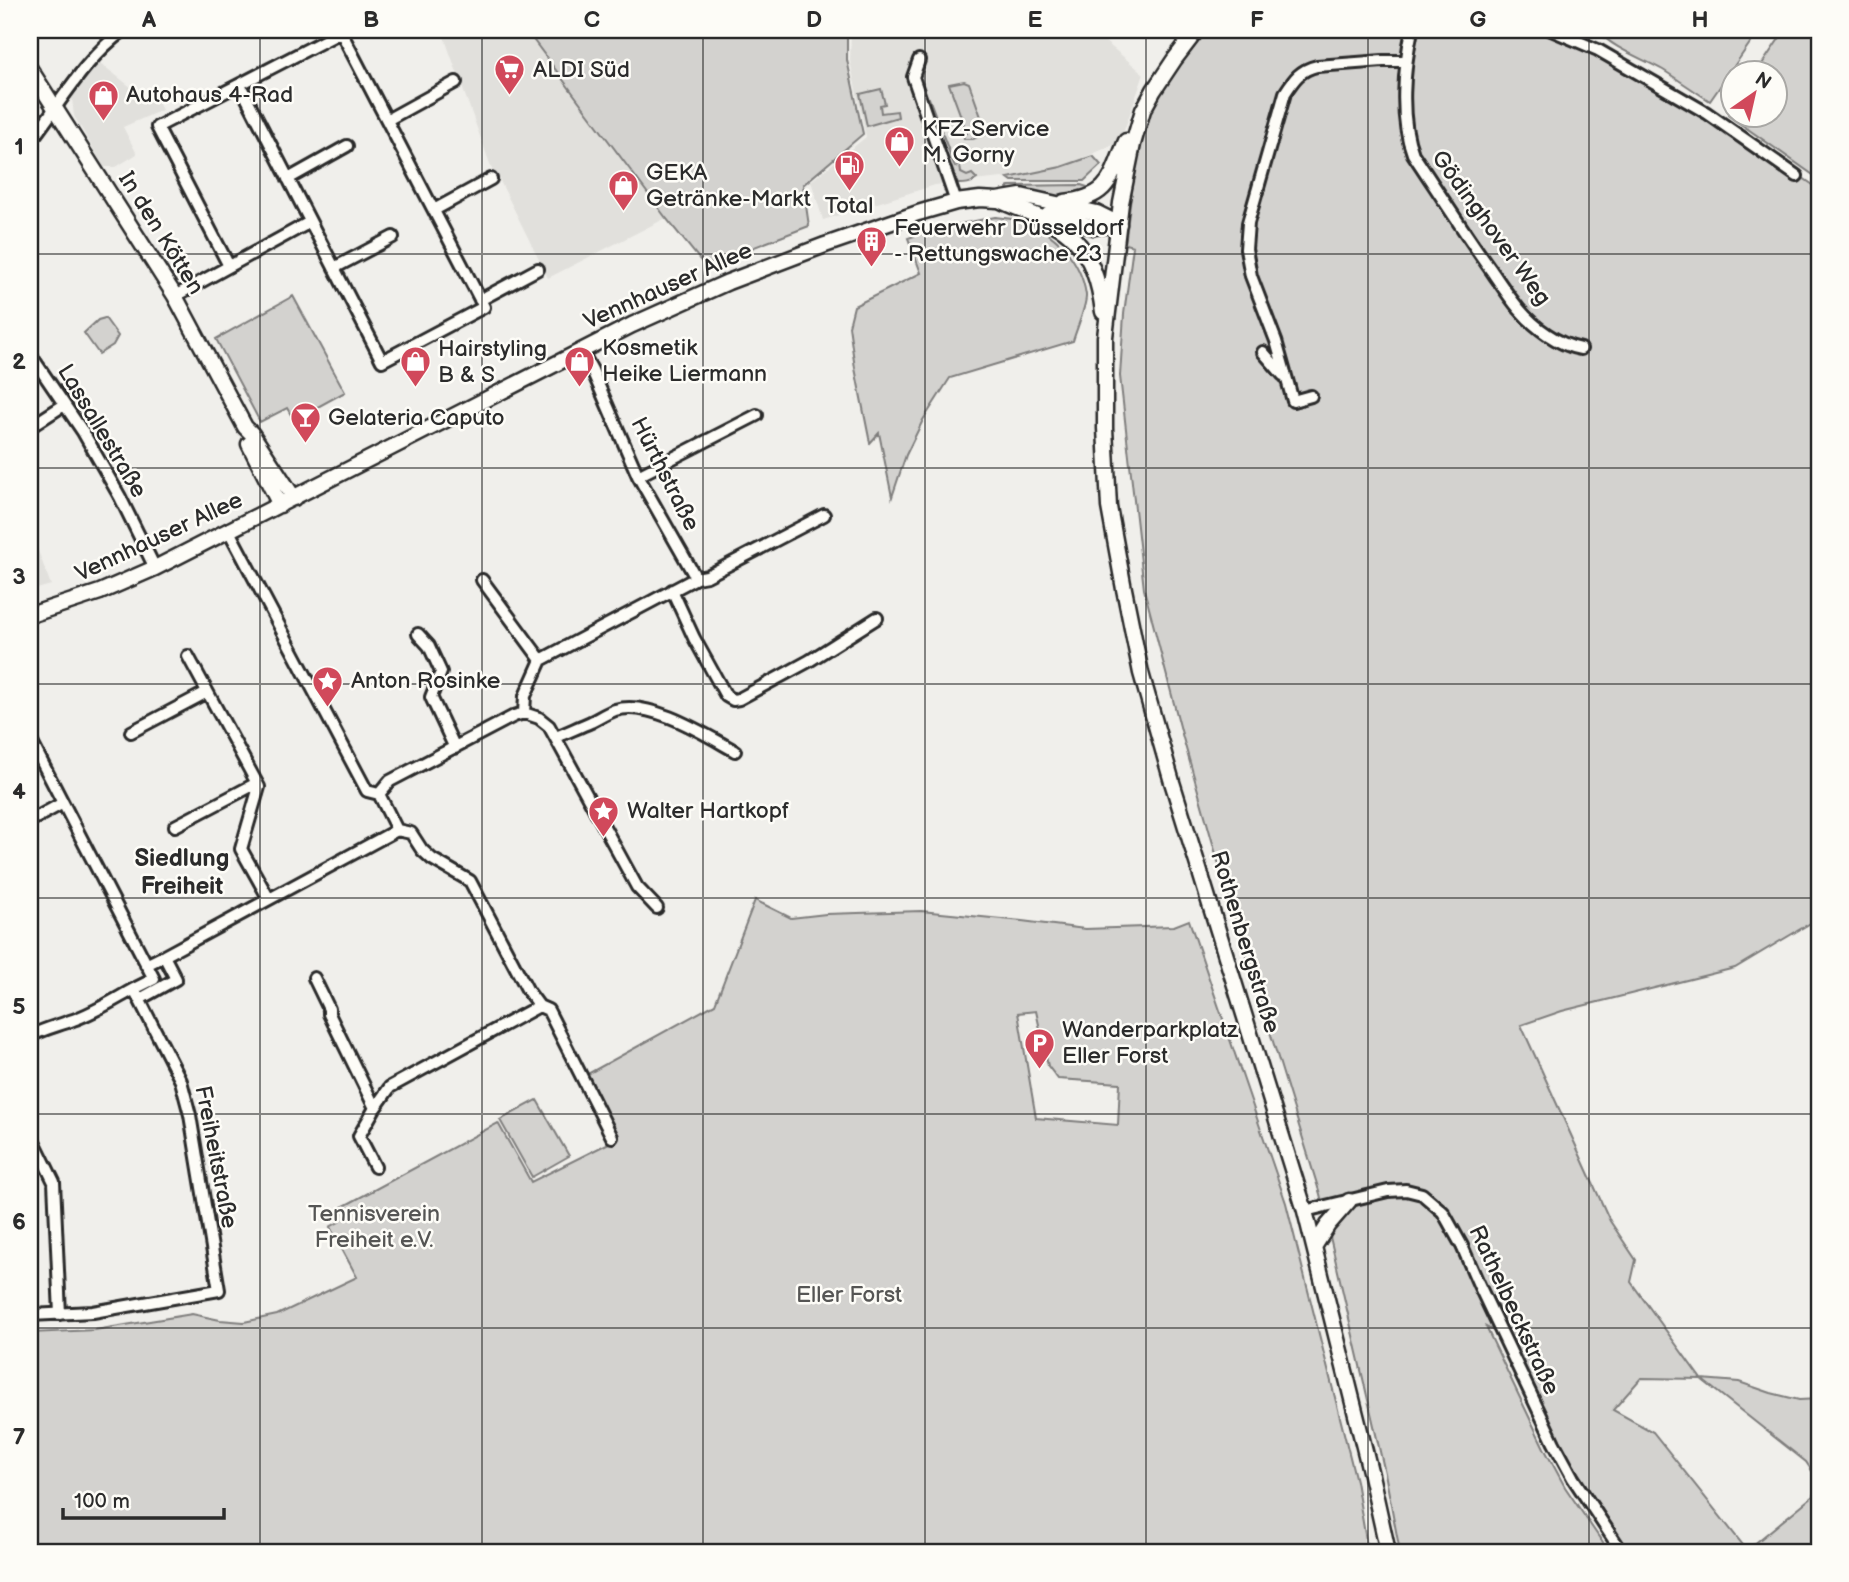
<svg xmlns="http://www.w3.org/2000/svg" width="1849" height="1582" viewBox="0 0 1849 1582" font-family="'Balsamiq Sans',sans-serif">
  <rect width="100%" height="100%" fill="#f0efeb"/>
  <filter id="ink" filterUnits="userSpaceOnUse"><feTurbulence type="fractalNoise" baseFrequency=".0143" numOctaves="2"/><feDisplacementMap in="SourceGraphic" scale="14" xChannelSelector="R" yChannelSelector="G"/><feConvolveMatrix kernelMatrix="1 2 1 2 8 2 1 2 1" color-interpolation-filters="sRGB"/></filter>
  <g filter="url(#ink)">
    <path fill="#e1e0dc" d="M445,30h81l140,188 -118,60 -51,-103h-3l-52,-144z
      M851,30h240l53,44 -24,68 -55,24 -63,12 -67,7 -112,35 -12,-39 55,-44 -16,-76z
      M100,63l50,39 7,-2 5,10 -39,17 14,27 -21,13h-12l-30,-51 -2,-18 7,-13z
      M30,530l21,55 -21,6z"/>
    <path fill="#d3d2cf" stroke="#7f7e7d" stroke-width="2" fill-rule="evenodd" d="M526,30h321v30l16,74 -60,51 6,41 -104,40 -39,-48z
      M1205,30h357l155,89 102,70v729l-84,50 -173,43 -41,14 89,196 26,39 -5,22 70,97 38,3 32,11 28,7 20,-1v82l-13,-19 -105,-83 -60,-1 -28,32 40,22 94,118 72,-59v61h-190l-61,-95 -59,-118 -23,-12 58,121 21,39 44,65h-209l-15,-79 -65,-279 -95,-308 -42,-148 -39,-149 -24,-213 4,-62 9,-68 -8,-2c6,-42 9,-94 25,-133 12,-30 36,-56 55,-81z
      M1597,30h162l-49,71c-16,-10 -31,-21 -47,-31 -21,-12 -50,-21 -66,-40z
      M1785,30h34v149l-91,-64 5,-8 1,9h42v-42l-20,-1z
      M964,81l5,2 18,51 -14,5h-9l-1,-4 4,-2 -18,-49z
      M881,89l4,15 -5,1 1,8 16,-2 1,6 -31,9 -7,-32z
      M929,98l26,69 5,-2 1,8 6,3 5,-2 5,5c-6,5 -12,5 -19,5l-4,-6 -30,-78z
      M1093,156l8,9 -17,16h-72l-4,-3 53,-11z
      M1081,185l6,2 5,4 -32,8 -53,-10 2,-3z
      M995,217c9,1 19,1 27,4 33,10 59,39 64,74 1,10 -10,35 -13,46l-123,37 -27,42 -17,35 -14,42 -13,-64 -9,10 -15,-75 -6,-42 5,-20 67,-33 -13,-35 27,-9z
      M293,296l52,96 -51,28 -7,-12 -27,14 -44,-83z
      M105,318l13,18 -5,9 -14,9 -15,-21 14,-13z
      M755,900l36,18 35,-4 95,-3 101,10 63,8 89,-3 15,-6 97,283 70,278 12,71h-1338v-219l65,-3 97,-16 28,6 24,2 33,-7 80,-38 -27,-50 9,-5 -6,-10 165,-89 33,59 86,-43 -33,-63 131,-72zM1036,1011l12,55 10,13 62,4 -2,42 -82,-7 -18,-105z
      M537,1100l32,56 -37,21 -32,-57z"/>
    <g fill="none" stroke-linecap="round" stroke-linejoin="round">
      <defs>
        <path id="minor" d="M1412,30c-8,37 -13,88 1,124 26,39 51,78 78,116 9,13 18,27 28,39 15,18 39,36 62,40
          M1551,30l47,20 109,63 90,63
          M919,60l-6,17 43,125
          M387,120l69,-38
          M30,142c30,-38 54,-83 94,-112
          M288,179l59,-33
          M434,210l57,-31
          M229,266l-72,-139 184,-95 143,275 -102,54 -142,-276
          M334,268l59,-31
          M175,296l135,-74
          M480,300l58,-31
          M581,350l11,20 46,106 58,102
          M1263,352l20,23
          M30,354l53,78 37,65 35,71
          M1311,396l-18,5 -17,-60 -25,-65 -5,-27 2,-26 37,-130c9,-14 15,-23 32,-27l66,-5h22
          M30,427l34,-22
          M638,476l119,-61
          M229,531l138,260 12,3 18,36 14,3 11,17 10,9 38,22 58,110 11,15 9,4 64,127
          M482,580l59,80
          M672,590l22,48 32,58 7,4 6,-1 70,-38 68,-43
          M418,634l11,12 12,26 -10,25 24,51
          M188,656l71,131 -18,62 28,50
          M524,713l1,-17 16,-36 155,-82 11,-2 117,-61
          M524,713l15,5 10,8 88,161 20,21
          M131,732l76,-40
          M556,737c12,-5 23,-10 35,-15 8,-4 16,-9 24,-12 35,-11 91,25 120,41
          M30,739l124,240 -20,10 47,92 9,34 29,175 -126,22 -63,3
          M379,794l11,-13 124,-65 10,-3
          M30,821l33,-18
          M175,826l82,-43
          M146,965l18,-9 233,-126
          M314,978l15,31v5l46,94 15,-21 149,-81
          M140,999l36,-20 -12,-23
          M30,1036c16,-8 27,-10 43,-16 21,-7 41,-20 61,-31
          M375,1108l-16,28 16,31
          M30,1133l24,49 6,132
          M1305,1211l83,-20 18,-1 16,4 21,18 19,34 17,39 75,158 19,35 49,74"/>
        <path id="major" d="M1197,30l-23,30 -20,30 -11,20 -10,34 -12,59 -16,134v91l4,79 15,82 17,84 31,109 133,429 66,264 17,77
          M30,69l145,227 70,131 7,7 42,64
          M999,200c18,9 38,14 55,24 33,17 45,54 49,88
          M1064,202c46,-4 47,-25 62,-61
          M1048,215l46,12 25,-3
          M249,444l31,61
          M30,615l70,-23 55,-24 477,-243 96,-43 97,-37 93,-32 38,-11 24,-3 17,1 24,-4 76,17 22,11
          M1314,1247l14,-22 21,-24"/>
      </defs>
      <use href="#minor" stroke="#2b2b2b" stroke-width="16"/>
      <use href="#major" stroke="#2b2b2b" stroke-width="19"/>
      <use href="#minor" stroke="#fdfcf7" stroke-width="10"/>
      <use href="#major" stroke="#fdfcf7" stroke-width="14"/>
    </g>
  </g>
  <path fill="none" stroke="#2b2b2b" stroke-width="2" stroke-opacity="0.55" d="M260,30v1522M482,30v1522M703,30v1522M925,30v1522M1146,30v1522M1368,30v1522M1589,30v1522M30,254h1789M30,468h1789M30,684h1789M30,898h1789M30,1114h1789M30,1328h1789"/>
  <defs>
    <symbol id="supermarket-pin" viewBox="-11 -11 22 30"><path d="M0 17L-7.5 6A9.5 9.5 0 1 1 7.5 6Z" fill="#d1495b" stroke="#fdfcf7"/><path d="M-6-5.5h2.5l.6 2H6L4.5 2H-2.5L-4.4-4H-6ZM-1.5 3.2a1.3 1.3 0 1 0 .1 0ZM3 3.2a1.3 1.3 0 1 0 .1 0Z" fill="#fff"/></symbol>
    <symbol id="shop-pin" viewBox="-11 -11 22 30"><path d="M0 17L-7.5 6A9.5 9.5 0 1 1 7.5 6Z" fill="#d1495b" stroke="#fdfcf7"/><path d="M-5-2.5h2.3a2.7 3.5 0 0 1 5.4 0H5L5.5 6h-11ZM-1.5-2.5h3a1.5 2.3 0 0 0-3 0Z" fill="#fff"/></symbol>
    <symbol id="fuel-pin" viewBox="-11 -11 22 30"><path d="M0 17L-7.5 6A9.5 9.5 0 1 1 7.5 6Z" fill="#d1495b" stroke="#fdfcf7"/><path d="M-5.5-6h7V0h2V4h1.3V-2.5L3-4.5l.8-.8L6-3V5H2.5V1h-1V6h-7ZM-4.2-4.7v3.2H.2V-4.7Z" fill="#fff"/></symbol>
    <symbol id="building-pin" viewBox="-11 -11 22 30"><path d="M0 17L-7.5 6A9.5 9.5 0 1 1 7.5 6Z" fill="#d1495b" stroke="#fdfcf7"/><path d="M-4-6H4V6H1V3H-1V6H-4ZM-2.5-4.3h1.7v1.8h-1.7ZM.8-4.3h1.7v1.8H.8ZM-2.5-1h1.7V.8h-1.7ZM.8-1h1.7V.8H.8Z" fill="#fff"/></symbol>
    <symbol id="bar-pin" viewBox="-11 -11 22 30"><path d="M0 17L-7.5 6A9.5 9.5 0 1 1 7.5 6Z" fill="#d1495b" stroke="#fdfcf7"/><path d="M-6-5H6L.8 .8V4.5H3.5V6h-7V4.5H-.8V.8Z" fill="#fff"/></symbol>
    <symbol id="sight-pin" viewBox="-11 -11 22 30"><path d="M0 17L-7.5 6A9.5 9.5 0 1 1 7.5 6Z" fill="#d1495b" stroke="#fdfcf7"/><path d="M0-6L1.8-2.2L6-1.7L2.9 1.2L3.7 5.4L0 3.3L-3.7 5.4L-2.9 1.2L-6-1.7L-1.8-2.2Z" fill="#fff"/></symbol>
    <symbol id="parking-pin" viewBox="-11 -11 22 30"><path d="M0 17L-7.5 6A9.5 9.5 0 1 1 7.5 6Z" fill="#d1495b" stroke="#fdfcf7"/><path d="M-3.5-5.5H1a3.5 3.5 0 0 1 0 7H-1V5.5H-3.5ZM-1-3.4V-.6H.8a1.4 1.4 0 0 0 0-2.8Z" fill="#fff"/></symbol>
  </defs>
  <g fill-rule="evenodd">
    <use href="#supermarket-pin" x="492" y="52" width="35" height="47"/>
    <use href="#shop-pin" x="86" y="78" width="35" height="47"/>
    <use href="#shop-pin" x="882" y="124" width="35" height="47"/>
    <use href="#fuel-pin" x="832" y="148" width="35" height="47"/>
    <use href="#shop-pin" x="606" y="168" width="35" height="47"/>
    <use href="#building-pin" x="854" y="224" width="35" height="47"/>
    <use href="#shop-pin" x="562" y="344" width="35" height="47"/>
    <use href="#shop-pin" x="398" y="344" width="35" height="47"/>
    <use href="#bar-pin" x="288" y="400" width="35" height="47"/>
    <use href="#sight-pin" x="310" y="664" width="35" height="47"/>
    <use href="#sight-pin" x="586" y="794" width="35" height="47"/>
    <use href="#parking-pin" x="1022" y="1026" width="35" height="47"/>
  </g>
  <g text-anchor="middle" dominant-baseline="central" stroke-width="5" stroke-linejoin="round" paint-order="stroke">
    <g font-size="23" fill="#2b2b2b" stroke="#fdfcf7" text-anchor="start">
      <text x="533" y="70">ALDI Süd</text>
      <text x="126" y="95">Autohaus 4-Rad</text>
      <text x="922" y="129">KFZ-Service<tspan x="922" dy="26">M. Gorny</tspan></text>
      <text x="646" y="173">GEKA<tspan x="646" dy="26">Getränke-Markt</tspan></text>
      <text x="849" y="206" text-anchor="middle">Total</text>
      <text x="894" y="228">Feuerwehr Düsseldorf<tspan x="894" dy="26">- Rettungswache 23</tspan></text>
      <text x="602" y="348">Kosmetik<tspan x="602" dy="26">Heike Liermann</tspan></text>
      <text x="438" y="349">Hairstyling<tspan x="438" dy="26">B &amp; S</tspan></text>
      <text x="328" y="418">Gelateria Caputo</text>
      <text x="351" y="681">Anton Rosinke</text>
      <text x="627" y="811">Walter Hartkopf</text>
      <text x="1062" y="1030">Wanderparkplatz<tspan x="1062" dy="26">Eller Forst</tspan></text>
    </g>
    <g font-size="23" fill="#2b2b2b" stroke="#fdfcf7">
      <text transform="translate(1491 228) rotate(54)">Gödinghover Weg</text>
      <text transform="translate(161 233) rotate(58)">In den Kötten</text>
      <text transform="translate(668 286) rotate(-24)">Vennhauser Allee</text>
      <text transform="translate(102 431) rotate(59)">Lassallestraße</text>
      <text transform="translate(665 474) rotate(63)">Hürthstraße</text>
      <text transform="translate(159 537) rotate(-25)">Vennhauser Allee</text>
      <text transform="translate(1245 942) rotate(73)">Rothenbergstraße</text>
      <text transform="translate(216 1157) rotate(79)">Freiheitstraße</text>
      <text transform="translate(1514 1310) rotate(65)">Rathelbeckstraße</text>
    </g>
    <g font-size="23" fill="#555554" stroke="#fdfcf7">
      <text x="374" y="1214">Tennisverein<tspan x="374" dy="26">Freiheit e.V.</tspan></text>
      <text x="849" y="1295">Eller Forst</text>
    </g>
    <g font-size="24" font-weight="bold" fill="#2b2b2b" stroke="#fdfcf7">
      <text x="182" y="858">Siedlung<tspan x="182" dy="28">Freiheit</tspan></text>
    </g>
  </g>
  <rect width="1849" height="1582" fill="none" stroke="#fdfcf7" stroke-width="77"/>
  <g transform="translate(1754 94) rotate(34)"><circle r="33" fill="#fdfcf7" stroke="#a9a8a5" stroke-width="2"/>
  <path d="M0-5L12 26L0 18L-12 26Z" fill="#d1495b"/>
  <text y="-10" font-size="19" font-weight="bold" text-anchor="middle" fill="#2b2b2b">N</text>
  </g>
  <path d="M63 1508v10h161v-10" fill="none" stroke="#2b2b2b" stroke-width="3.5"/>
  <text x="74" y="1508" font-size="21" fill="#2b2b2b" stroke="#fdfcf7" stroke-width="5" paint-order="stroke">100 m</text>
  <rect x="38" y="38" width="1773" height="1506" fill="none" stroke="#2b2b2b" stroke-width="2.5"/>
  <g font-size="23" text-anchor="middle" font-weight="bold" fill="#2b2b2b">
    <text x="149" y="27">A</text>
    <text x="371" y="27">B</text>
    <text x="592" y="27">C</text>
    <text x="814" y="27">D</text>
    <text x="1035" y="27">E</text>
    <text x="1257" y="27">F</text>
    <text x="1478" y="27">G</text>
    <text x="1700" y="27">H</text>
    <text x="19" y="154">1</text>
    <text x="19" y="369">2</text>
    <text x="19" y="584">3</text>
    <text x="19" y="799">4</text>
    <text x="19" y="1014">5</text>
    <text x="19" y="1229">6</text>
    <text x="19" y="1444">7</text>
  </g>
</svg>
